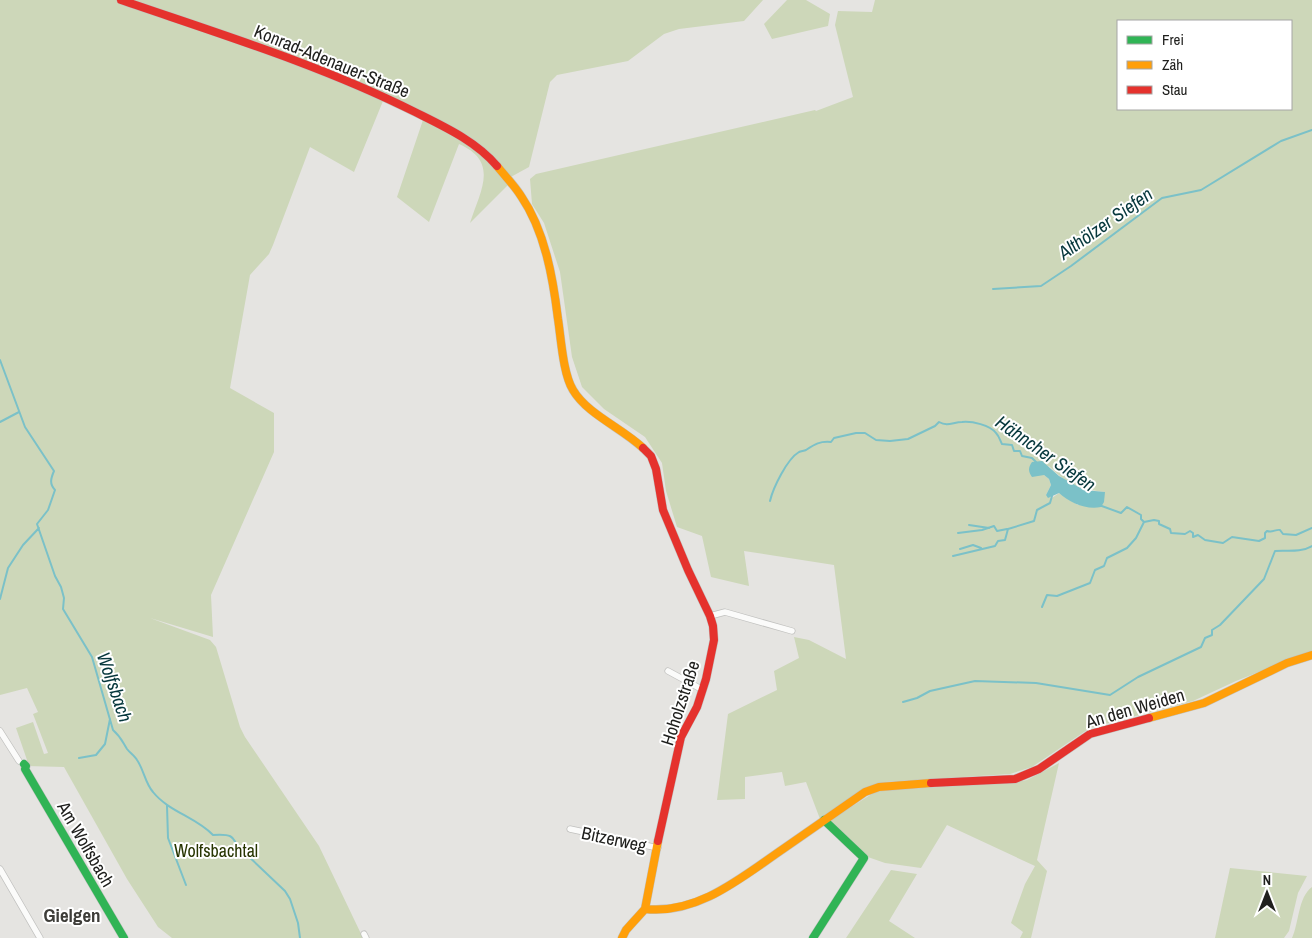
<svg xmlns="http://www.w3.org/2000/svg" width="1312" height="938" viewBox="0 0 1312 938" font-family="'Archivo Narrow',sans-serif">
  <rect width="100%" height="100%" fill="#e5e4e1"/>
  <path fill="#cdd7b9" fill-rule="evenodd" d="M0,0h763l-19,21 -65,8 -15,5 -36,27 -71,14 -7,7 -21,85 -24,13 3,5 -38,38c10,-32 30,-61 -11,-79l-30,78 -32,-25 26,-77 -40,-19 -29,71 -44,-25 -37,98 -4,9 -19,21 -20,113 44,25v39l-63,143 2,42 -63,-19 60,22 6,7 24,80 5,10 74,109 44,92h-191l-14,-11 -31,-48 -63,-112 -38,-1 1,-6 -11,-32 17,-6 11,32 4,-1 -15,-39 5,-2 -11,-24 -27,7z
    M787,0h19l24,14 -2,12 -56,13 -8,-15z
    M875,0h437v651l-76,30 -43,20 -103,27 -58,39 -22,7 -125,8 -21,7 -44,30 -14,-37 -21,4 -3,-14 -37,5v22l-28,1 11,-86 49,-24 -3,-19 25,-13 -5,-21 15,3 37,19 -12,-94 -90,-14 5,35 -38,-9 -9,-41 -25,-9 -11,-36 -4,-28 -17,-26 -41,-28 -22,-22 -10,-30 -12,-85 -16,-49 -12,-19 -2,-25 6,-5 279,-64 1,1 37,-14 -18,-72 3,-14 34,1zM1118,21h173v88h-173zM1049,466c19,19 30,23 56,26l-27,13 -19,-12 -7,5 -6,-3 5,-10 -2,-6 -5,-4h-8z
    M1059,763l-22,97 10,11 -16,67h-11l3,-6 -12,-9 14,-39 10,-18 -88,-41 -26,43 -36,-5 -20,-7 -33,-32v-5l43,-27 13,-2 122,-7 17,-3z
    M1230,868l77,8 -9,17 -9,38 -5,7h-69z
    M891,870l26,4 -28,47 26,17h-69z
    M1312,887v51h-20c7,-15 6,-41 20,-51z"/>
  <path fill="#7bc1c8" d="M1042,461l17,15 25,14 21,2 -1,10 -3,5c-15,3 -31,-4 -42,-14l-11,5 -2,-3 5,-10 -2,-6 -5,-4 -12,2c-4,-6 -4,-9 0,-15z"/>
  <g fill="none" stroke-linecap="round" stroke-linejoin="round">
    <path stroke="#7bc1c8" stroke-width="2" d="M993,289l48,-3 30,-20 91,-68 39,-8 80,-49 31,-11
      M0,360l25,67 29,44c-3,7 -5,13 1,19l-7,20 -11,14 18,52 6,11 3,11 -1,11 29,48 21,73c8,7 9,11 14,19 3,4 8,7 10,11 7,10 8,23 16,32 16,20 43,25 60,43 15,-1 23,-1 24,16l9,3 39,37 5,8 8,24 2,15
      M0,422l19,-10
      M770,501c3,-13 17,-42 29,-49 2,-1 5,-1 7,-2 9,-6 14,-9 25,-8l3,-4 22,-5h9l11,7 14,1 18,-2 27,-13 4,-4c9,5 14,0 23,0 10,-1 28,3 34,11 3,3 4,7 6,11l10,1 2,6h6l2,5 10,2 4,4
      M1099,505l22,8 6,-6 14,8v4l3,3 10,-2 5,1v3l11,5 1,4 14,1 5,-3 3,2v4l5,-2 7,5 18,3 9,-6 27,4 6,-3v-5l2,-2c5,2 9,-2 13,-1l3,4 13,1 16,-7
      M969,525l20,3
      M958,533l24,-3 12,-4 3,5 10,-2
      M960,549l13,-4 8,3
      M953,556l42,-10 3,-5 7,-1 3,-11 26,-8 3,-11 13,-7 2,-7
      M0,599l8,-31 15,-23 16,-17
      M1042,607l5,-12 10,1 33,-13 5,-13 9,-4 3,-8 20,-10 9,-10 8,-16
      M903,702l14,-4 13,-7 45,-10 61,2 74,12 28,-18 63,-30 4,-9 7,-3v-5l8,-5 44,-46 11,-28c13,-1 25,2 37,-5
      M79,758l17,-3 9,-11 5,-25
      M167,806l1,32 18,47"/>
    <defs>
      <path id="street" d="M710,616l15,-4 67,19
        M668,671l35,19
        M0,731l19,30
        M570,829l88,19
        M0,869l40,69
        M364,934l2,4"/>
      <path id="fast" d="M24,764l2,2 -1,3 99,169
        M813,938l51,-80 -40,-38"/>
      <path id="slow" d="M497,166c8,10 17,19 24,30 24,35 32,82 37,123 3,19 5,55 15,71 14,24 49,38 70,58
        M1149,718l55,-15 83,-40 25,-8
        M645,909c53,6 97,-32 138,-60 27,-19 55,-38 82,-57l14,-5 52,-4
        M622,938l4,-8 19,-21 13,-68"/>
      <path id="jam" d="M121,0c99,34 200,65 294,112 28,14 61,29 82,54
        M643,448l8,8 5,13 7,41 25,60 22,46 3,10 1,14 -8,39 -9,28 -16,30 -23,104
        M931,783l84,-4 24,-10 51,-35 59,-16"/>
    </defs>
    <use href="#street" stroke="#c1c1bf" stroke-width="7"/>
    <use href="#fast" stroke="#c1c1bf" stroke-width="9"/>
    <use href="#slow" stroke="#c1c1bf" stroke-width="9"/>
    <use href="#jam" stroke="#c1c1bf" stroke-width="9"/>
    <use href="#street" stroke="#fbfbfa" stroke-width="5.5"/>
    <use href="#fast" stroke="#30b455" stroke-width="8"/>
    <use href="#slow" stroke="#ff9f0a" stroke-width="8"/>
    <use href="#jam" stroke="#e5322d" stroke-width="8"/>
  </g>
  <g text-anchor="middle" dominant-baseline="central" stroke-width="4" stroke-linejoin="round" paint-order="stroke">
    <g font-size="18" fill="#20201e" stroke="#fff">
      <text transform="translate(332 61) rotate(22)">Konrad-Adenauer-Straße</text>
      <text transform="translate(680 703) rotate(-72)">Hoholzstraße</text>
      <text transform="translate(1135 708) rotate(-16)">An den Weiden</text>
      <text transform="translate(614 839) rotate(12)">Bitzerweg</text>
      <text transform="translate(86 844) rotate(60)">Am Wolfsbach</text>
    </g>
    <g font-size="18" fill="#273501" stroke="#fff">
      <text x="216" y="850">Wolfsbachtal</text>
    </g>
    <g font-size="19" font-style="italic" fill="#06373c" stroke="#fff">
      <text transform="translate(1105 223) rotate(-35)">Althölzer Siefen</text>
      <text transform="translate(1046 453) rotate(35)">Hähncher Siefen</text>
      <text transform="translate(115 687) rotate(71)">Wolfsbach</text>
    </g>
    <g font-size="19" font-weight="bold" fill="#3e3d39" stroke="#fff">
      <text x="72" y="915">Gielgen</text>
    </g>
  </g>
  <rect x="1117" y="20" width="175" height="90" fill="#ffffff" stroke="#a6a6a5"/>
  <rect x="1127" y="36" width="25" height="8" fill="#30b455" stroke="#a6a6a5"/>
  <text x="1162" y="45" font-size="15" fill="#20201e">Frei</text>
  <rect x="1127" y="61" width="25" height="8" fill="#ff9f0a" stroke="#a6a6a5"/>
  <text x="1162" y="70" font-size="15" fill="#20201e">Zäh</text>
  <rect x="1127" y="86" width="25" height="8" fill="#e5322d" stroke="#a6a6a5"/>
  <text x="1162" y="95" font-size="15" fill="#20201e">Stau</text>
  <g transform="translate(1267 893)" stroke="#ffffff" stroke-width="4" paint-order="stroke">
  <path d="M0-4L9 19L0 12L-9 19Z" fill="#20201e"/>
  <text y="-8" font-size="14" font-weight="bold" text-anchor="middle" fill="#20201e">N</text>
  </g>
</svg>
